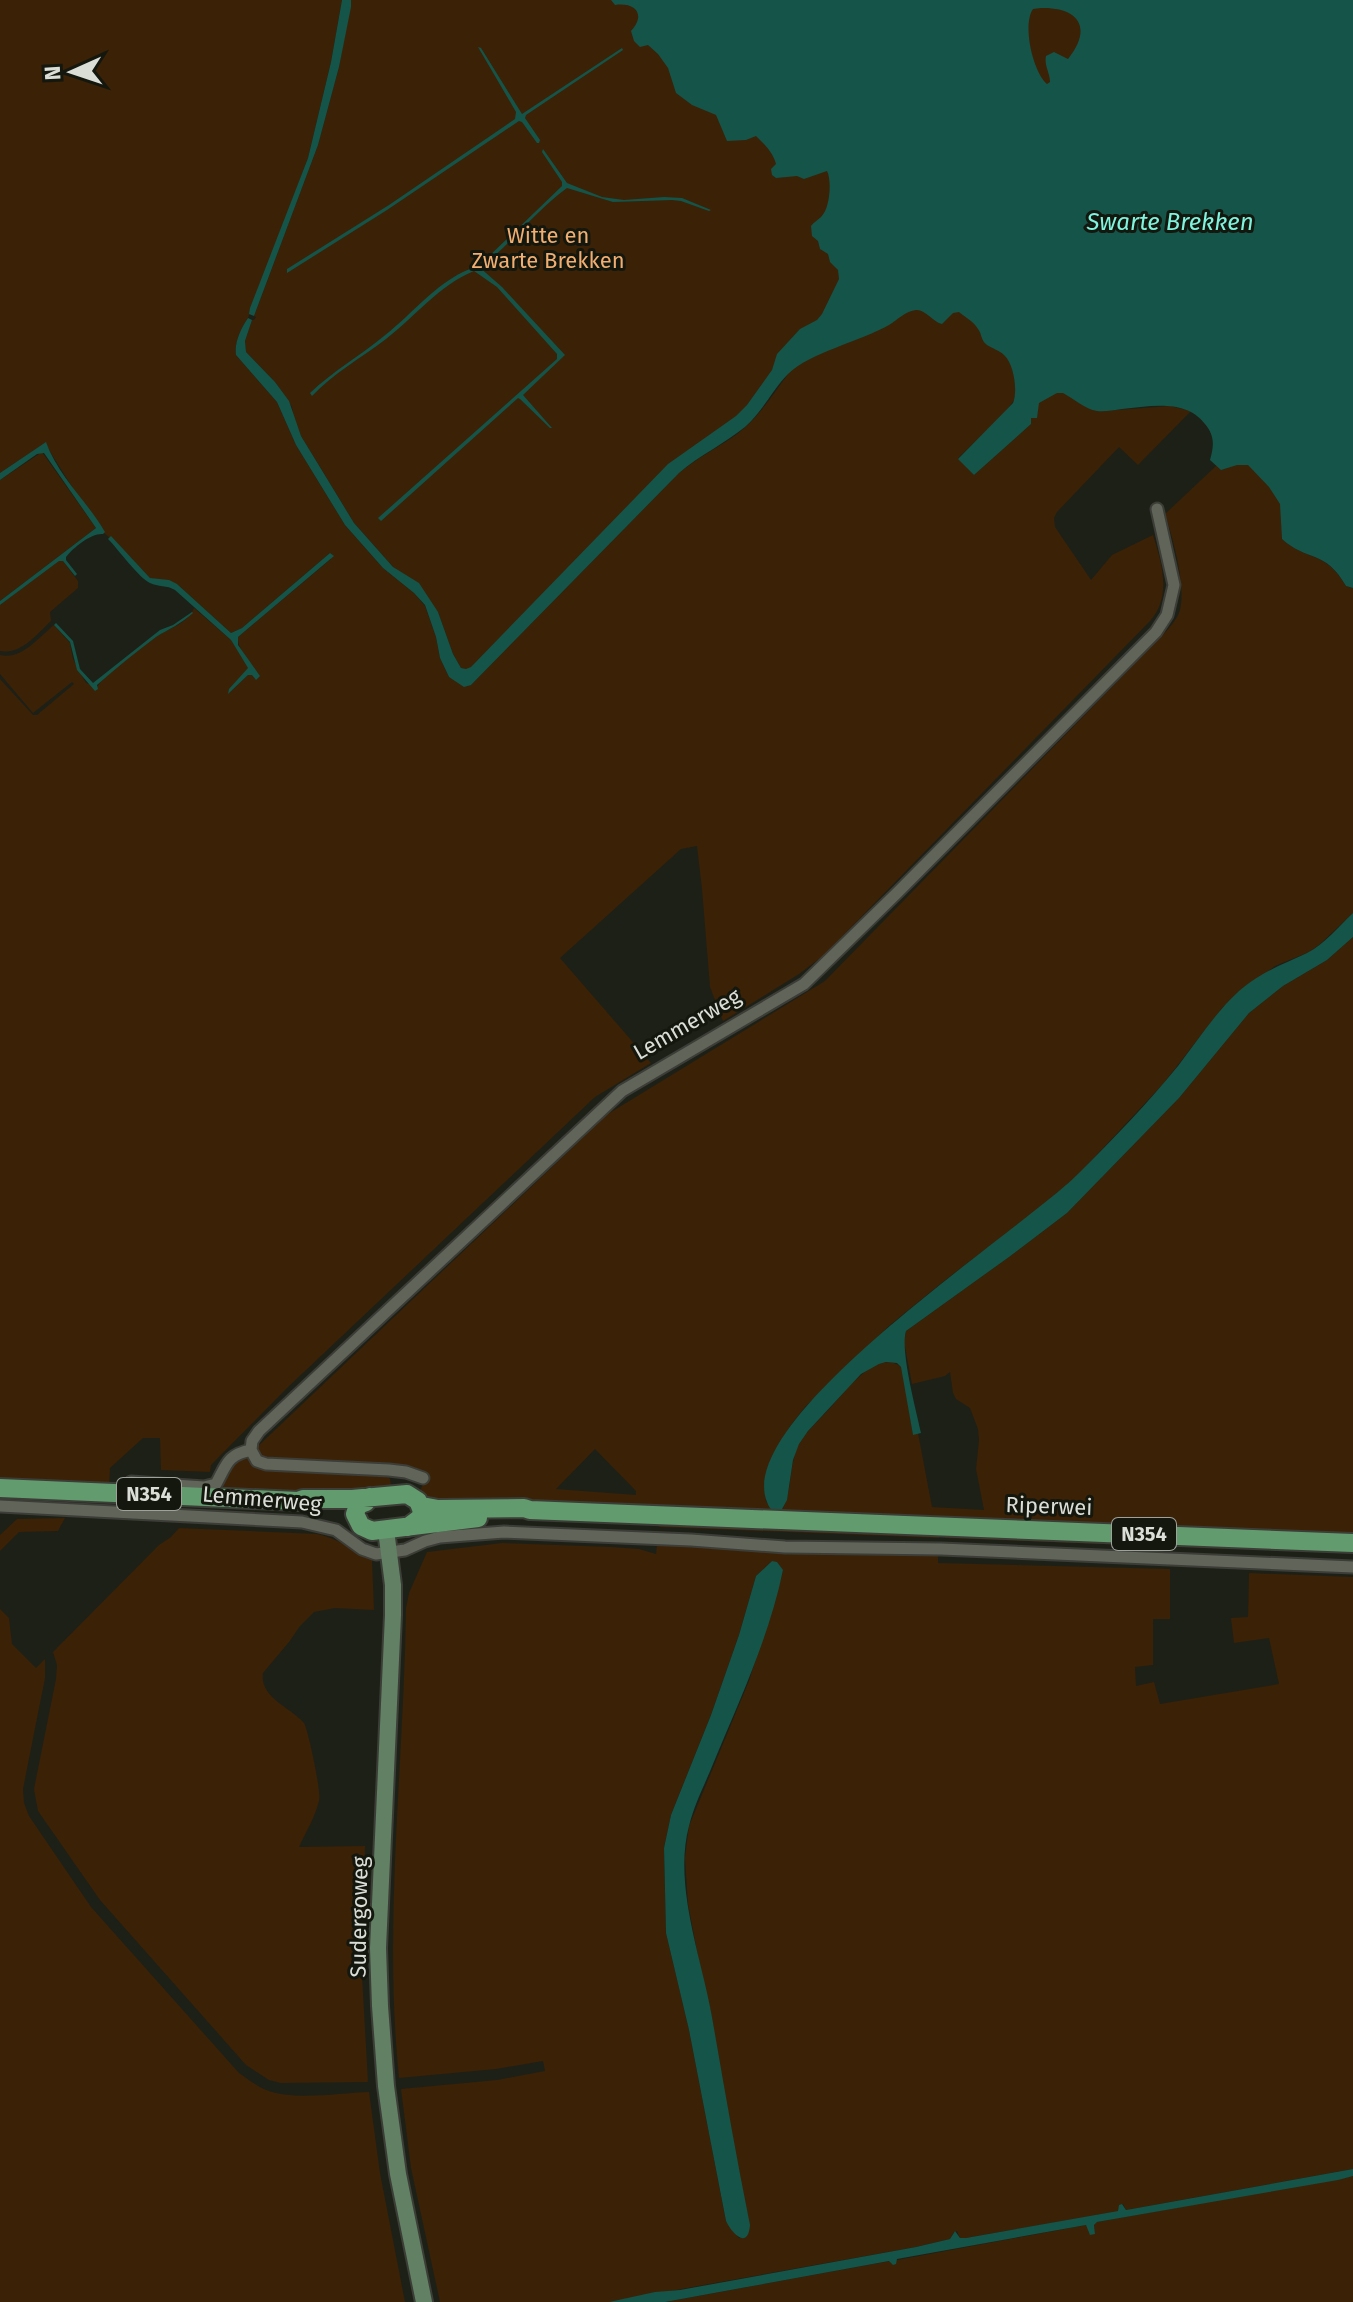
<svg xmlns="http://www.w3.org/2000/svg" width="1353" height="2302" viewBox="0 0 1353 2302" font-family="'Fira Sans',sans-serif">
  <rect width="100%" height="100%" fill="#1d2017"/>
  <path fill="#3b2106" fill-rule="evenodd" d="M0,0h342l-11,62 -23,96 -60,160c-7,11 -14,25 -12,37l41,47 19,43 49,80 38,43 31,25 11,13 11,31 4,21 9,19 22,8 208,-212c17,-14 36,-24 54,-36 24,-17 38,-40 55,-63l-38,31 -279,266 -10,-3 -8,-14 -15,-42 -45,-45 -39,-44 -53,-87 -7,-16 -2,-13 -17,-25 -29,-30 -1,-11 7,-21h2l2,-3 -2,-1 64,-171 21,-78 12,-67h1002l-10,572 -56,-50 -6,-17 1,34c24,22 43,11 64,47l7,2v325l-34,32 -10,7 -34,14 -52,41 -60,77 -85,91 -32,28 -102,78 -54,44 -85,82 -14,18 -17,29 -9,40 1,7 7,11 -334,-6 -21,-12 9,-17 -166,-19 -6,-9 353,-335 217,-133 337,-345c7,-8 15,-16 18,-26 6,-26 -7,-71 -15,-96l51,-48 -3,-28 -4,-9 -23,-29 -84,11 68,-5 21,5 -53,54 -19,-18 -62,65 -3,6 1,9 36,53 21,-25 41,-20c9,29 19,61 -3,86l-327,335 -24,18 -76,47 -13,-34 -8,-98 -5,-43 -16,3 -121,109 91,105 -56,34 -308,291 -76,77 -1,7 -49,-2 -1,-32h-17l-33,30 -1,20 -109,-5v-804l33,36h4l37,-31 -2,-2 -39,31 -33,-39v-19c22,5 38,-17 54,-30l16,18 3,16 13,24 11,4c7,-12 54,-49 69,-56 11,-5 24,-12 28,-23l37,32 17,27v3l-20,24 20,-19h4c1,-15 -15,-23 -14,-38l93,-78 -1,-6 -88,75 -11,5 -54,-49 -27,-6 -39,-41 -1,1 -6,-5 -2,-6 -28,-37 -25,-40 -3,-7 -46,30zM1015,399l16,19v6l-57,51 -16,-17 45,-43zM595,1449l41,42v4l-80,-6z
    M42,452l54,76 -96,73v-121z
    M58,561h5l15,20v7l-28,24 1,9c-14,13 -30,34 -51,30v-46z
    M1353,937v600l-573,-24c13,-18 8,-45 18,-67 8,-15 22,-27 33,-39 14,-15 46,-59 70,-40l2,5 10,62 5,-1 14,74 52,3 -8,-41 3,-29 -1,-11 -8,-21 -14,-9 -3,-6 -3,-21 -5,4 -33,8 -8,-42 2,-11 103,-74 58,-44 112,-115 70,-85 34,-27 44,-26z
    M246,1456l8,8 132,11 4,4 1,6 -2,4 -57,7 -120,-7 20,-28z
    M65,1518l-7,13 -39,1 -19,19v-16l17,-16z
    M661,1520l279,11 -1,7 -280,-11z
    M179,1528l138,6c21,4 36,17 55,25l2,51 -39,-2 -21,4 -14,14 -11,16 -26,31c-4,24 28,35 41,50 4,6 18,71 15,78 -4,16 -13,31 -20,46l66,-1 -3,129 6,107 -87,1 -12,-3 -23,-15 -146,-165 -62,-89 -4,-22 22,-110 1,-14 -4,-13 106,-107 12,-8z
    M944,1531l293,12v6l-292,-11z
    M661,1541l273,11 4,4v7l232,6v50h-17v46l-18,2 1,19 18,-4 6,22 119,-20 -10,-46 -35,5 -3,-25 17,-1 1,-44 104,4v592l-227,41 -3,-6 -3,1 -1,6 -153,27h-6l-3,-7 -3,1 -4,7 -34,8 -307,55h-169l-29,-134 -10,-79 96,-9 48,-9 -2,-10 -47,8 -97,9c-16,-156 5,-313 7,-470l3,-15 18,-41 75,-9 110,4 27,2 17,5 1,-9zM772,1561l11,10 -34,110 -60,145 -4,32 3,46 12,63 12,51 33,219 -6,1 -13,-17 -37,-191 -23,-97 -2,-85 7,-33 40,-100 28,-80 17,-59z
    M0,1609l9,9 3,26 24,24 9,-9v19l-22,111 1,14 5,13 62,91 148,166c9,6 17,13 27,17 28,11 73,3 103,2l11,81 25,129h-405z
    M1353,2176v126h-688l225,-41 3,4 4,-5 189,-35 9,9 -1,-9 3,-3z"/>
  <path fill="#145449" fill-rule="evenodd" d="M342,0h9v7l-12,60 -21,78 -64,171 -5,-2 1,-6 58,-150 23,-96z
    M611,0h742v588l-7,-2c-21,-37 -39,-24 -64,-47l-2,-35 -11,-17 -21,-22h-11l-16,5 -11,-10c4,-14 5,-24 -5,-36 -19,-25 -54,-18 -83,-15 -8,1 -17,3 -25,2 -12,-2 -23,-12 -34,-18h-6l-18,10 -2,15h-6v6l-57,51 -16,-16 55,-56c5,-12 1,-39 -9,-48 -5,-5 -11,-6 -17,-10 -6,-4 -5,-11 -9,-16 -4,-7 -13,-12 -19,-17l-6,1 -11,11c-9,-2 -17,-15 -26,-14 -10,1 -19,10 -27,15 -28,16 -80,28 -101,49 -16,16 -24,36 -43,53 -21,17 -45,28 -66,46l-208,212 -7,2 -15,-10 -9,-19 -4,-21 -11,-32 -11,-12 -31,-25 -38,-43 -49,-80 -19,-43 -41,-47c-2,-12 5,-27 12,-37l4,2 -7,21 1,11 29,30 14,19 12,35 53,87 39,44 26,16 19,29 15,42 8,14 5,1 5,-2 197,-203 68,-48 11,-11 25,-35 5,-16 23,-25 17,-9 5,-6 17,-35 -1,-9 -8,-8 -2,-8 -8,-5 -2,-8 -6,-5 -1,-10c3,-4 7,-6 10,-9 9,-8 11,-36 6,-46l-23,8 -7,-3 -21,2 -4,-3 -1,-6 5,-5c-3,-12 -12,-20 -20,-28l-10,4 -19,1 -11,-26 -24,-10 -16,-12 -8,-25 -10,-14 -10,-9 -8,2 -6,-6 -3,-10c15,-16 5,-29 -16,-26zM1041,8c38,-1 52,20 27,51l-14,-7 -8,4c-2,10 4,17 4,26l-3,2c-14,-12 -25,-59 -14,-75z
    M478,47l3,1 41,66 100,-66 1,2 -97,65 -1,3 15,22 -1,3h-2l-15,-21 -3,-1 -132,89 -100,63v-4l102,-64 126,-86 1,-7z
    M543,149l24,34 35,14 22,3 40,-3 18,1 29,12 -2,1 -28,-10 -9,-1 -59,2 -46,-14c-29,21 -52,51 -80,74l-2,-2 77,-74v-4l-20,-30z
    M478,266l24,21 63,68 -42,40 29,33h-2l-30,-29 -2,-1 -137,123 -3,-3 179,-159v-5l-60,-67 -23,-16c-36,15 -58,45 -88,68 -25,19 -52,34 -74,57l-2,-3c23,-22 50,-37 74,-57 31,-24 55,-58 94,-70z
    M46,442c12,34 41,59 59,90l-2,2c-12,-1 -29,13 -37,23v3l11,14 -2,2 -12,-15h-4l-59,44v-4l96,-73 -52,-75 -7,1 -37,26v-7z
    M111,536l39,42 19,2 8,4 54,49 11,-5 88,-75 4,3 -96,81v8l22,31 -4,4 -4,-5h-4l-20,19 1,-5 19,-21 -17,-28 -56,-50c-8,-5 -17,-3 -25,-7 -11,-5 -32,-34 -42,-44z
    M192,612l1,1c-12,11 -24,16 -37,24 -20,15 -40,31 -59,48l1,4 -3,2 -18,-21 -7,-28 -16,-17 2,-2 17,18 7,28 13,14 67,-53 13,-5z
    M1353,913v24l-26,23 -44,26 -34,27 -70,85 -112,115 -58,44 -103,74c-6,20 10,78 15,102l-8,2 -12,-68 -4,-4 -11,-1 -7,2 -18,10 -53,57 -9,13 -6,16 -6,40 -7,13 -7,-1c-2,-3 -5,-6 -6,-10 -35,-85 257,-273 312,-329 34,-34 69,-70 99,-107 20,-26 37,-53 61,-75 23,-20 43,-26 68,-38 18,-9 32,-27 46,-40z
    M772,1561l5,1 6,8c-14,68 -44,131 -70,194 -8,20 -19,41 -24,62 -16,59 13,133 23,191 12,69 24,139 38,208 -2,25 -18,9 -24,-4l-37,-191 -23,-97 -2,-85 7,-33 40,-100 28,-80 17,-59z
    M1353,2169v7l-15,4 -241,42 -3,3 1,9 -5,1 -4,-10 -189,34 -1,5 -3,1 -4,-4 -224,41h-56l46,-10 25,-2 236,-43 34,-8 5,-8 5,7h6l152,-27 1,-6 3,-1 4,6z"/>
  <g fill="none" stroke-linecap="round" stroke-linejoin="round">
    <defs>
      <path id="street" d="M251,1450l6,11 9,3 123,6 17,2 17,6
        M131,1482l73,5 12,-3c11,-20 11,-29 35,-34l1,-9 7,-10 363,-340 182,-107 94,-92 258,-260 11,-17 7,-30 -17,-76
        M0,1506l302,16 34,8 26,19 14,5 29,-4 20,-9 15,-4 64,-5 187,8 94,7 156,2 412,18"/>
      <path id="secondary" d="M386,1530l7,55v30l-15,333 2,58 6,80 12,88 26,128"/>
      <path id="primary" d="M0,1488l298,13 5,-2h49l55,-5 11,7 4,10 -2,7 -12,9
        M370,1497l-4,5 -8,3 -3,9 6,12 11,5 106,-13
        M422,1506l16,3 86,-1 6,2 823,33"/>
    </defs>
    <use href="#street" stroke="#3b3d36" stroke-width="15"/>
    <use href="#secondary" stroke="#3b3d36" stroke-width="20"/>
    <use href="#primary" stroke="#3b3d36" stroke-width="22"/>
    <use href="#street" stroke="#606459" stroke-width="11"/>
    <use href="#secondary" stroke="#618064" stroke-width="16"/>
    <use href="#primary" stroke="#629c6e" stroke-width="18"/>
  </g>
  <g text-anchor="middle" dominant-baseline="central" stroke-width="6" stroke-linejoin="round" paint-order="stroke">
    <g fill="#14170e" stroke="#9fa29b" stroke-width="2">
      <rect x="117" y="1478" width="64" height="32" rx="6"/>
      <rect x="1112" y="1518" width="64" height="32" rx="6"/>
    </g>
    <g font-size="20" font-weight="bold" fill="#dbddd7">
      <text x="149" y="1494">N354</text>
      <text x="1144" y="1534">N354</text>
    </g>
    <g font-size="22" fill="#f1ae70" stroke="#14170e">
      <text x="548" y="235">Witte en<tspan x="548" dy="25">Zwarte Brekken</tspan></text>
    </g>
    <g font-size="22" fill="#dbddd7" stroke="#14170e">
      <text transform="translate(687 1024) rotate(-30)">Lemmerweg</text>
      <text transform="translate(262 1499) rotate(5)">Lemmerweg</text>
      <text transform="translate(1049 1506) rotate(2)">Riperwei</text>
      <text transform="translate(359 1917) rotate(-89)">Sudergoweg</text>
    </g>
    <g font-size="24" font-style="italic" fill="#7ff3dd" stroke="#14170e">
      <text x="1170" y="222">Swarte Brekken</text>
    </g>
  </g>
  <g transform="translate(72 72) rotate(267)" stroke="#14170e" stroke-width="6" paint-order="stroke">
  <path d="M0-6L14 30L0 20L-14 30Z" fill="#dbddd7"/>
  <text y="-12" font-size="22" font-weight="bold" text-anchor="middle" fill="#dbddd7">N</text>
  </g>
</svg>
